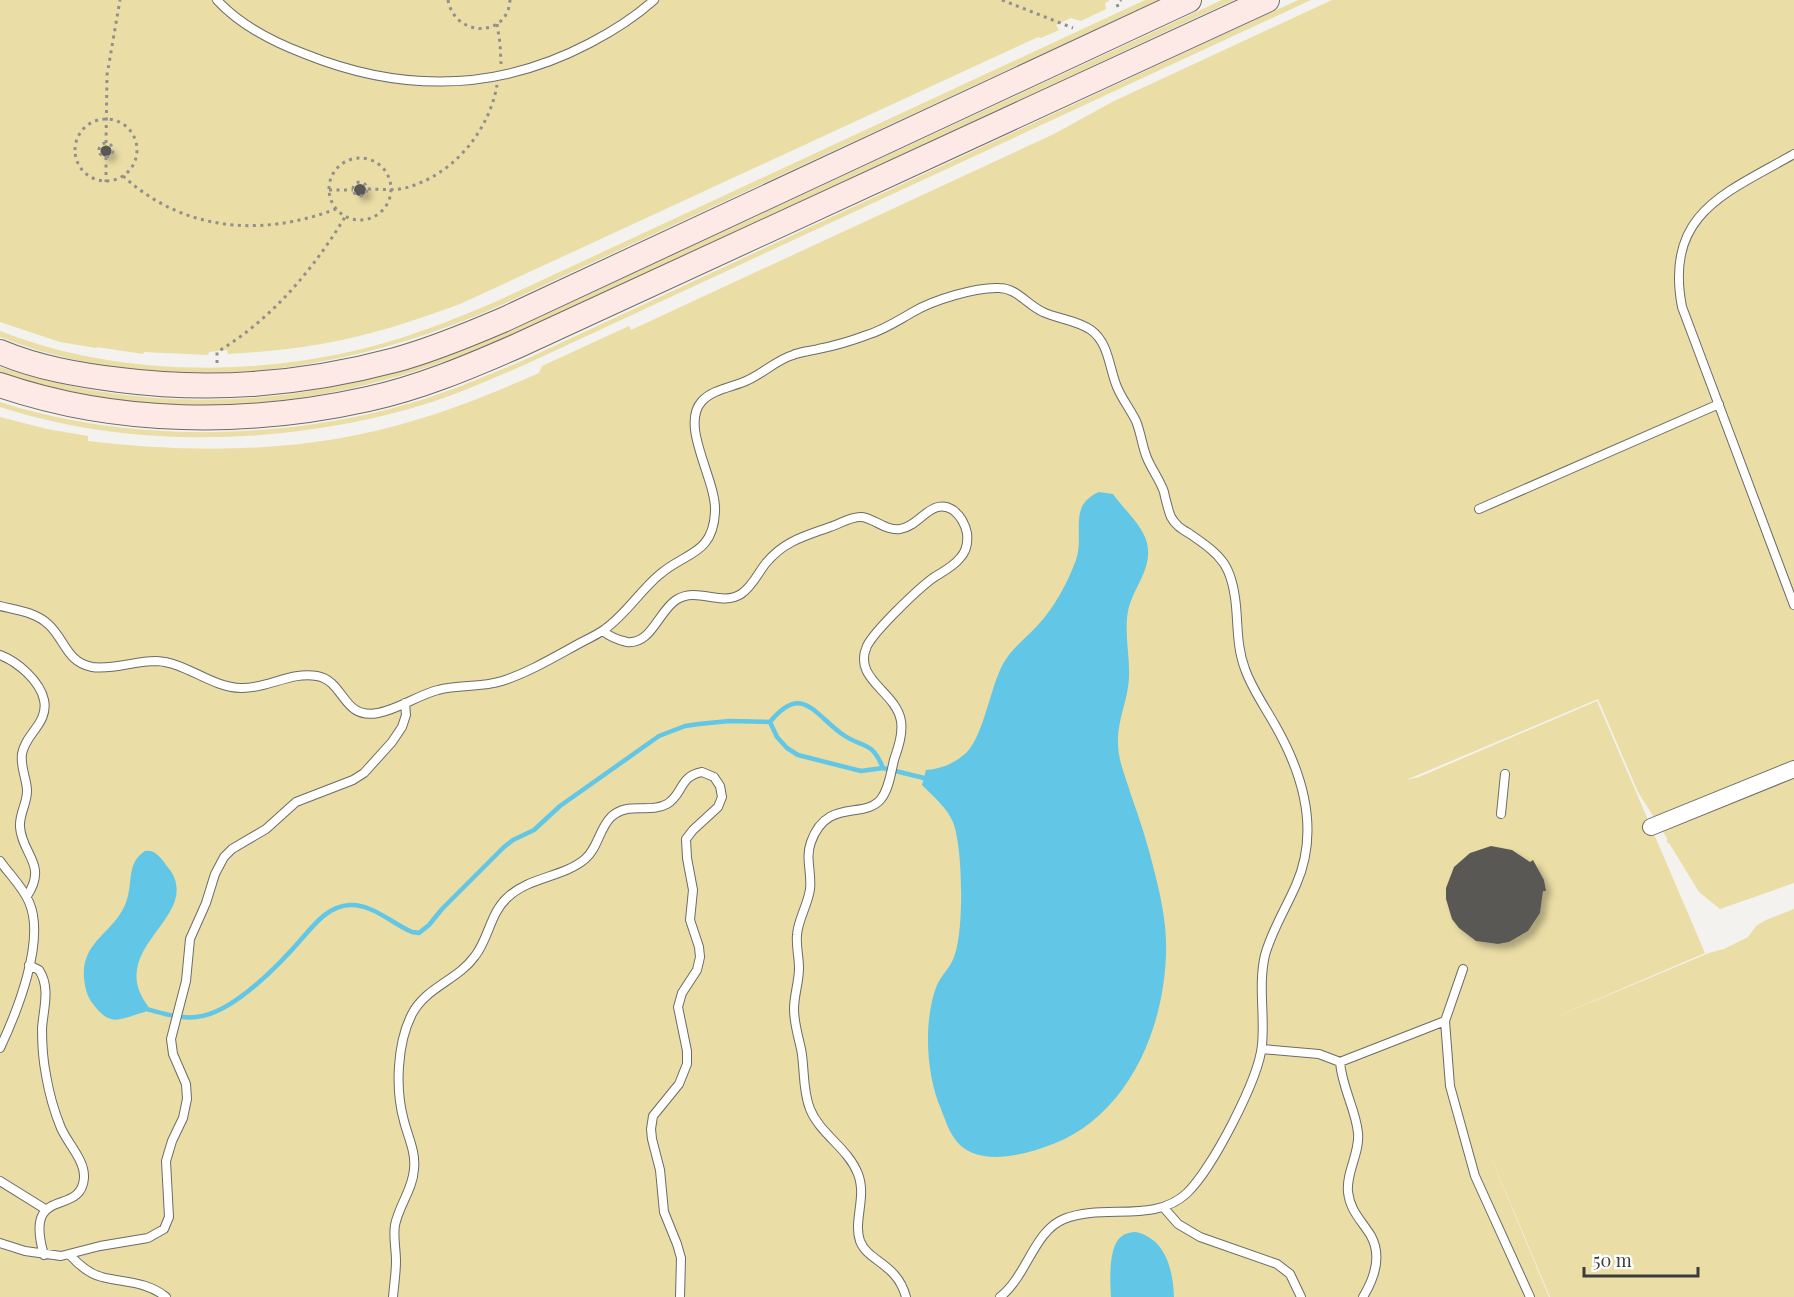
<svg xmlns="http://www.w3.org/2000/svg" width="1794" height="1297" viewBox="0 0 1794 1297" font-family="'Playfair Display',serif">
  <defs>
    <filter id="shadow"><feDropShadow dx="5.5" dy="5.5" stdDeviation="3" flood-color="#0004"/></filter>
  </defs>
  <rect width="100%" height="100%" fill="#f3f2ee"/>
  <path fill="#eadda5" d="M0,0h1110l-5,3 1,6 -25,12 -10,-3 -15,7 3,5 -18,8 -3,-1 -578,267c-46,17 -92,32 -139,40 -31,6 -62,8 -93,10l-1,-4 -18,2 -1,3 -64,-3 -1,2 -46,-7 -1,1 -36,-6 -60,-20z
    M1145,0h13l-661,307c-155,68 -336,93 -497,30v-6c112,44 242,46 358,19 47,-11 92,-29 137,-48z
    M1222,0h12l-722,335c-167,73 -336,95 -512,37v-5c174,57 344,36 510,-36z
    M1298,0h13l-787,365c-37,16 -75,33 -115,44 -131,36 -278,40 -409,-2v-5c128,41 282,39 411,1 38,-11 74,-27 111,-42z
    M1332,0h462v883l-74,26 -21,-17 -30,-49h-2v-5l-29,-46 -40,-93 -192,81 13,-3 178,-76 108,252 -161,69 165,-69 15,-4 24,-12 8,-11 10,-6 28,-11v388h-244l-70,-166 69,166h-1549v-880l47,12 41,7v5c111,13 224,12 331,-22 41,-12 81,-29 120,-46l3,-7 87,-40 2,4 423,-196 58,-32z"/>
  <path fill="#62c6e6" d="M1099,492l14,2c11,16 29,30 34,49 6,26 -14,44 -19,68 -4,22 2,45 1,67 -1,22 -12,43 -11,65 0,18 8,35 13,52 9,25 17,50 23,75 7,27 13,55 12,83 -2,81 -42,170 -124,195 -24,8 -60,16 -81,-2 -11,-10 -15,-24 -20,-37 -15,-34 -18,-89 -4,-124 5,-11 15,-19 18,-31 9,-26 8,-107 -2,-132 -6,-14 -20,-26 -31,-37l4,-15c15,-1 30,-7 41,-18 17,-18 23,-64 36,-88 8,-15 22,-25 34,-38 17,-18 30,-42 39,-66 9,-27 -9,-54 23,-68z
    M145,851c9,-1 13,4 19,11 2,4 6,7 8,11 26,46 -67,76 -24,133l-3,6c-25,6 -33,17 -52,-8 -6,-8 -8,-16 -9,-26 -3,-36 29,-45 41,-73 9,-20 0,-41 20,-54z
    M1136,1232c30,7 37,38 38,65h-63c-1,-15 -3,-52 11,-61 4,-3 9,-4 14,-4z"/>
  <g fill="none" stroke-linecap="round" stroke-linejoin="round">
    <path stroke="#62c6e6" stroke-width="4.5" d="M770,722c32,-39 44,-8 72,12 21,15 29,5 41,34
      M146,1009c16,4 34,10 50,8 37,-3 86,-55 109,-82 12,-14 25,-29 45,-30 22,-1 43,19 62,27l7,1 10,-8 13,-16 62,-62 9,-7 21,-10 26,-24 99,-70 26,-10 14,-2 30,-3 41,1 7,15 10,11 11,7 63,16 22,-3 41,10"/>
  </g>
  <path fill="#5a5955" filter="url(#shadow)" d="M100.5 151a5.5 5.5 0 1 1 11 0a5.5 5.5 0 1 1-11 0Z
    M354 190a6 6 0 1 1 12 0a6 6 0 1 1-12 0Z
    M1491,846l21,4 18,12 3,-2 11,20 2,11h-3l-3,22 -12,18 -19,11 -11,2 -22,-3 -17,-13 -7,-9 -6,-20v-11l8,-21 16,-14z"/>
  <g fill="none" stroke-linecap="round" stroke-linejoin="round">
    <defs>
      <path id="lane" d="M217,0c23,25 56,42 88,54 97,39 192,38 285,-11 23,-12 45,-26 64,-43
        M1794,154c-68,39 -130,59 -112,153l112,298
        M1479,509l240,-105
        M0,606c16,4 35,6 48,18 17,15 18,38 44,43 21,3 42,-6 64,-6 30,1 54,26 85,27 26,1 50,-17 76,-12 28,5 25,44 61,37 21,-4 40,-18 60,-23 21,-6 42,-2 64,-9 28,-9 54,-25 80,-39 6,-3 18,-9 23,-13 21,-15 35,-38 54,-54 26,-23 54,-20 56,-63 2,-32 -36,-86 -13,-111 11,-12 32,-14 46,-21 16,-7 28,-20 45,-25 6,-3 18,-4 25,-6 16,-3 33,-8 49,-14 17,-5 30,-14 46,-23 20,-12 63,-25 86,-24 18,0 28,17 44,24 15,7 34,8 48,18 18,13 18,38 26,57 5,12 13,22 19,34 5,12 6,25 11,37 5,12 13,22 17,34 1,5 5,21 7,25 5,9 11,12 19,17 32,22 42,31 46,72 2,21 1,42 9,63 7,20 20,38 30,56 28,49 45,106 21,160 -10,23 -24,45 -31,70 -7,30 0,60 -3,90 -3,34 -50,124 -75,148 -33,31 -83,10 -123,26 -30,12 -37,57 -64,78
        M603,631c7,6 15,9 24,11 24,3 31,-30 49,-42 21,-14 45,7 65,-6 11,-7 17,-21 25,-31 18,-22 39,-27 64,-36 10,-3 21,-11 32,-10 13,2 24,14 38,12 19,-2 32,-33 53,-19 8,6 12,14 14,23 1,9 -1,19 -7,25 -7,9 -18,14 -27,20 -15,11 -58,52 -66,68 -15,33 29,45 34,75 2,13 -3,27 -7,39 -3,12 -5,29 -13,39 -17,21 -54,-2 -70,43 -6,16 1,31 -1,47 -2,16 -12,30 -13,46 -1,11 2,22 2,33 0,14 -5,27 -5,41 0,14 4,26 7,40 4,19 1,40 9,60 10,25 38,39 48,65 9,23 -5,47 2,67 8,21 37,22 46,56
        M0,655c18,7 40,26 44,45 5,23 -19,34 -22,54 -2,13 5,25 5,37 0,13 -8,23 -7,36 2,28 28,37 7,69
        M1501,814l4,-40
        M0,861c9,13 23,26 29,41 17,38 -12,110 -29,146
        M29,965l10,5c12,18 4,40 3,59 0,15 1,31 4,46 3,18 8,36 15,53 7,16 24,32 23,50 -3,40 -61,5 -40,77
        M1463,969l-18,52 5,65 25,90 55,121
        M1262,1049l57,5 21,8 105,-41
        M1340,1062c2,26 16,48 18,71 2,20 -12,39 -10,59 2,19 14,29 23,44 11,20 3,43 -8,61
        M0,1181l45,28
        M1164,1208l14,16 22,13 77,27 13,10 11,23
        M0,1243l25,8 36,5 39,-10 48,-8 16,-9 5,-12 -3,-56 6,-20 11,-23 4,-19 -1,-15 -13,-30 -2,-15 15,-58 4,-42 16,-36 9,-29 9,-17 8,-8 34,-20 30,-27 57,-22 11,-7 28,-31 10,-15 4,-12 -1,-12
        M70,1255c8,9 19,19 32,22 23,6 44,4 64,20
        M393,1297c1,-12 3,-24 3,-36 0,-12 -3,-24 -1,-36 4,-20 18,-36 19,-56 2,-17 -6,-32 -10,-48 -9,-32 -7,-78 8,-107 14,-27 46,-34 63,-58 14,-18 15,-43 33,-59 21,-20 56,-20 77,-38 13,-11 14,-30 26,-42 17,-16 38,-3 56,-13 16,-9 12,-28 35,-32l12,5 6,9 2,11 -4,10 -25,23 -7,9 1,19 6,32 -3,30 9,27 1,10 -3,13 -15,23 -4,14 9,44v13l-8,20 -26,32 -2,13 1,10 8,31 4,42 13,32 4,14 -1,39"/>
      <path id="street" d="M1651,827l143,-58"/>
      <path id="secondary" d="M0,352c38,16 79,23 120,28 93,12 185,4 275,-20 37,-10 73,-25 108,-40l686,-320
        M0,385c117,40 247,41 368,14 51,-11 101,-32 149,-53l750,-346"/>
    </defs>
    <use href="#lane" stroke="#6c6b67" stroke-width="10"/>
    <use href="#street" stroke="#6c6b67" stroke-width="18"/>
    <use href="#secondary" stroke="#6c6b67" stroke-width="26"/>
    <path stroke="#91908e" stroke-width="3" stroke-dasharray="3 4.5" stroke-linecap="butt" d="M448,0c7,38 60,38 62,0
      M1002,0l71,28
      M1118,7l-1,-3 4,-4
      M497,24l3,19 1,21
      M75 150a31 31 0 1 1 62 0a31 31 0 1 1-62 0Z
      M99 150a7 7 0 1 1 14 0a7 7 0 1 1-14 0Z
      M106,143l1,-68 13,-75
      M106,157v25
      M329 189a31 31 0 1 1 62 0a31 31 0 1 1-62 0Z
      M123,176c61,56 139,61 213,33
      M353 189a7 7 0 1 1 14 0a7 7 0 1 1-14 0Z
      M368,189c12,0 25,2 37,-1 47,-12 84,-56 92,-103
      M329,190h24
      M217,363v-11c54,-32 96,-82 128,-135"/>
    <use href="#lane" stroke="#fff" stroke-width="8"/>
    <use href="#street" stroke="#fff" stroke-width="16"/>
    <use href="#secondary" stroke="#fdeae7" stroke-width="24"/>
  </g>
  <path d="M1584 1267v9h114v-9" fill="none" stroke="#3c3c3a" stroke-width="3"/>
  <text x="1593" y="1267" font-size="18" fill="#3c3c3a" stroke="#ffffff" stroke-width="4.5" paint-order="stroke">50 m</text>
</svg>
